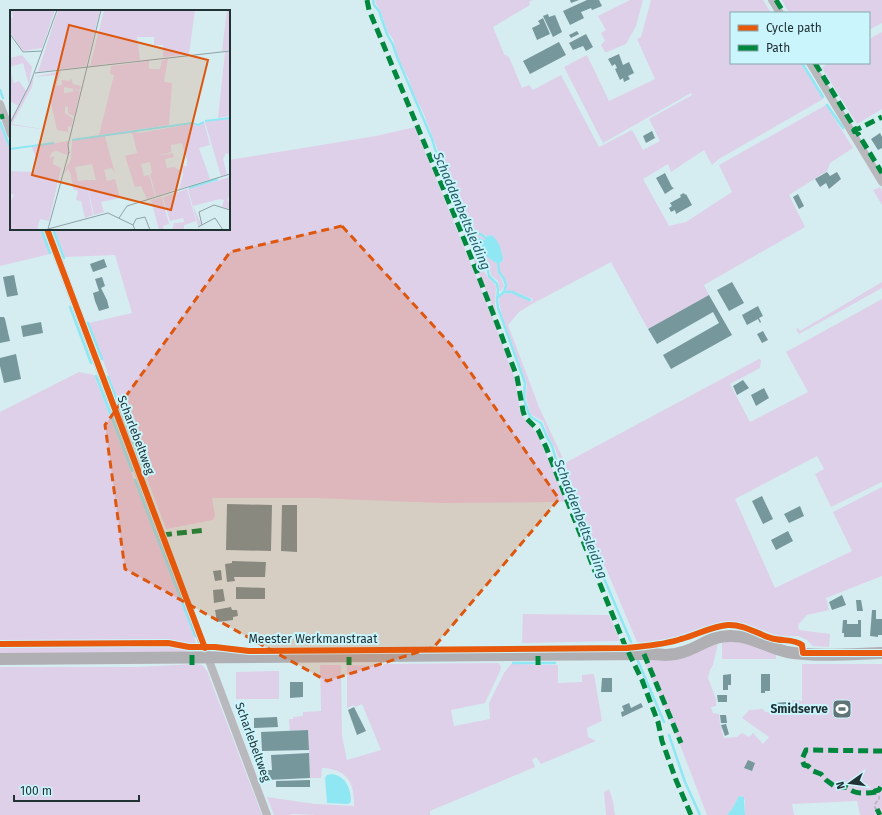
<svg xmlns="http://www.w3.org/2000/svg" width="882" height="815" viewBox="0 0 882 815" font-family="'Fira Sans',sans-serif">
  <rect width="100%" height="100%" fill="#d5edf1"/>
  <path fill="#ded0e8" d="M375,0h158l-4,2 1,3 -37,22 11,27 5,3 13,31 7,-3 4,5 28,-15 38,72 33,-17 11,20 17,-9 -11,-22 43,-24 -1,-2 -88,50 -39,-76 23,-12 22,46 46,-22 -18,-40 4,-2 10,-37h112l8,13h-40v50h70l22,36 -104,60 -7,6 -8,-15 -33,22 -3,-8 -25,15 26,47 17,-4 46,-30 -13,-27 107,-60 27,43 -23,15 -3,8 -38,24 16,32 -101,58 5,10 -61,34 -37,-67 -79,42 -13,8 -11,13 31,82 26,56 194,-104 2,1 -1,8 -30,16 20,38 58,-30 -22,-40 96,-53v183l-51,25 -16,-33 9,-5 -7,-13 -82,43 40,89 77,-37 -19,-39 49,-25v89l-56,22 3,12 -22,5 -9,10 1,5 31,4 -1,13 -16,-1 -6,-6 -9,-4 -19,1 -27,-11 -14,-3h-15l-17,5 -31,12 -11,2 -20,1 -7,-1 -32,-76h-4l-24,-56 -22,-62 -6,-10 -6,-17 -13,-7 -4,-17 1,-12 -24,-65 -4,-17v-5c8,-11 22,-1 32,4l2,-3 -21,-8h-7l2,-8 -8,-13v-6l4,-4 -12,-25 -4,1 -19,-8 -45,-116 -12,-24 -2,-8 -12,-25 -4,-16 -5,-7 -8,-22 -4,-6z
    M630,0h13l-7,26 -10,18 -19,8h-2l-4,-7 4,-4 -4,-8 5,-3 -8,-14z
    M782,0h100v23l-13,7v-17h-80z
    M882,32v77l-25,15 -35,-56 7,-5h40v-24z
    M0,125l11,29v75h29l10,25 -50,12z
    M415,127l81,199 19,54 5,31 3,6 15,18 28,67 -125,1 -125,-5h-104l3,18 -2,4 -47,9 -77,-206 43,-10 -17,-58 -50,2 -11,-28h175v-69l147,-24z
    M880,187l2,4v14l-9,-15z
    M469,231l17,7 -2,2 -5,-2 14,23 4,2c-1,14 6,13 7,24l-4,5 -2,-11 -7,-6 -2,-10 -10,-12z
    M472,253l5,8 7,5c1,13 7,11 12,20l-1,19 2,12 -21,-50z
    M882,282v6l-83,46 -3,-5 2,-1 2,3z
    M79,372l15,3 100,262 2,7 -35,-3 -161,1v-230z
    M523,614l86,1 11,26 -98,2z
    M736,640l40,13v6h-54v-17z
    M718,643l-5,22 -3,5 -2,8 8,21v7l-5,1 2,6 6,1 1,10 4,14 13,-1 5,-4 7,4 4,-4 10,11 6,-7 -27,-19 7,-8 14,-1 2,3 27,-1v-11l10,1v-37h80v151h-22l-3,-14 -65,3 2,11h-49v-15l-3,-4h-3l-7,13 -5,6h-20l-33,-86 -30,-69z
    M169,646l18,4v3l-187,2v-8z
    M499,663l2,4 -1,4 -15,32 -34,7 3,16 36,-7 -1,-16 15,-30 7,-9 47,1v18l24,-1v-7l12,-1 8,47 -15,7 1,9 8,4 -55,23 -5,-7 -4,3 3,7 -105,44v4h-113l-25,-1 -2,1h-16l-7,-18 48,7 39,2c1,-24 -8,-37 -32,-38l-1,10h-11l-2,-48 -18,1 -1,-12h4v-2l10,-1v-4l18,-1 -1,-46h21l1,71 5,24 34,-10 -19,-46 -7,3 -1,-2 -7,3v-43l36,1 1,-2z
    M195,664l7,1 5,6 55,144h-262v-148h137z
    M279,671v28h-43v-27z
    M609,789l4,12 2,14h-9l-2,-23z"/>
  <path fill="#8fe7f4" d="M491,235c8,5 11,16 12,25l-4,4c-13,-5 -17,-13 -22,-25l2,-1 5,2 3,-4z
    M332,774c14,2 19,15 19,28l-3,2 -21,-1 -2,-25 2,-3z
    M739,796l5,1 1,18h-18l5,-6z"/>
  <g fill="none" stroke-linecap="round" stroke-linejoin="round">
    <path stroke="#8fe7f4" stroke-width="2.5" d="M373,0l1,5 5,6 8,23 6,11 4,12 35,82 3,10 20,48 6,18 16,37 9,10 3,14 8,8 1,6 -1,11 1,7 27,75 -1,16 5,15 2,3 10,6 6,14 5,9 5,17 29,73 45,106
      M802,63l21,34
      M0,90l3,8
      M827,105l16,23
      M0,122l11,28
      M41,229l9,24
      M53,229l11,29
      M467,229c8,3 15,4 20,10
      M504,292h8l18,8
      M498,297l6,-5 2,-7 -2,-6 -5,-7 -1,-10
      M70,307l21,56
      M88,323l14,36
      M96,376l36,95
      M108,377l36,93
      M135,480l60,156
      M638,661l26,61
      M513,663h21
      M541,663h14
      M669,735l16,47 15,33"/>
  </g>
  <path fill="#76979b" d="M570,0h9l-8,3z
    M587,0h12l3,6 -10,4 -1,-2 -10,4 3,6 -14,7 -7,-14z
    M548,14l1,3 6,-2 7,17 -9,5 -10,-21z
    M543,18l7,16 -13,6 -5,-12 8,-4 -2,-3z
    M577,31l2,3 -8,4 -2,-3z
    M586,34l7,13 -7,4 -3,-5 -10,4 -4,-7z
    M559,42l7,13 -36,19 -7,-13z
    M619,54l4,11 6,-3 5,11 -6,3 2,3 -6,3 -1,-4 -3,2 -5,-11 2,-1 -2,-4 -3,2 -4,-7z
    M652,131l3,7 -9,5 -3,-7z
    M880,133l2,4v11l-4,2 -7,-11z
    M827,172l3,4 7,-4 4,7 -12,10 -3,-6 -6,4 -5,-8z
    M665,173l7,14 2,1 -9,6 -9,-16z
    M684,193l1,2 1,-1 6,11 -16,9 -1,-4 -4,2 -2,-4 3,-2 -2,-3 11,-6 -1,-2z
    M798,194l6,12 -5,3 -6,-12z
    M104,259l3,8 -14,5 -3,-8z
    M14,275l4,20 -11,2 -4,-20z
    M102,277l3,9 -4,2 6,12 2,8 -10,3 -4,-10 -2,-8 6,-2 -4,-12z
    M732,282l12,21 -15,8 -12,-21z
    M709,295l23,40 -61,34 -8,-14 56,-32 -6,-11 -56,32 -9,-15z
    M758,306l5,10 -4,2 2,4 -1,1 -2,-4 -11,6 -5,-10z
    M0,317h4l1,2 5,22 -10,2z
    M41,322l2,11 -20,4 -2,-11z
    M763,331l5,9 -6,3 -5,-9z
    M16,354l5,25 -17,4 -4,-17v-8z
    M743,380l6,8 -12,7 -4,-9z
    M764,388l5,10 -13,8 -5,-11z
    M762,496l11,23 -10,5 -11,-23z
    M227,504l45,1 -1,46 -45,-1z
    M282,505h15v47l-16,-1z
    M800,506l4,10 -15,7 -5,-9z
    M788,531l5,10 -17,9 -5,-10z
    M232,561l34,1 -1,15h-31l1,4 -8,1 -2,-18 7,-1z
    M221,570l1,10 -7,1 -2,-10z
    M236,587l29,1v11h-29z
    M223,589l2,12 -11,2 -1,-13z
    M842,595l4,10 -14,5 -3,-8z
    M856,600h5l2,11h-6z
    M231,607l1,3h5l1,6 -5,1v3l-16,2 -2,-12z
    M872,610h4v9h6v16h-4v2l-8,-1z
    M843,620h4v4h11v-4h3v17h-17v-4h-2z
    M731,674v11h-3v5h-5v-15z
    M761,674h9v17h-5v2h-4z
    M602,678h10v14h-11z
    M290,682h13v15l-13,1z
    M717,695h10v7h-9z
    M786,702l1,9h-12v-8z
    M629,703l2,5 10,-5 2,4 -21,10 -1,-5 3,-1 -2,-5z
    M354,707l12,24 -9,4 -9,-25z
    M720,715h6l1,8h-6z
    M277,717l1,10 -24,1v-10z
    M726,724l3,10 -4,2 -4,-11z
    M308,730l1,20 -47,1 -1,-19z
    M309,753l1,25 -42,2 -1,-10h5l-1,-15z
    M748,760l7,3 -3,8 -8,-3z
    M310,780v7h-34v-6z"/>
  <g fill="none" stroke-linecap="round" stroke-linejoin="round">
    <path stroke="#aeb2b6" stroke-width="1.5" stroke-dasharray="4 2" stroke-linecap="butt" d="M877,809l-2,-1v-4l4,-5v-4"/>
    <path stroke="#b9b9bd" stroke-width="8" d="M772,0l8,13
      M810,63l72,119
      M0,104l11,30
      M47,229l220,586"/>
    <path stroke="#b0b0b4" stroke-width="12" d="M0,659l650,-5c12,1 22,2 33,-2 18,-5 28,-17 49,-16 20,0 36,12 55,16 31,5 64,2 95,1"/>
    <path stroke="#00873e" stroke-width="5" stroke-dasharray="10 5" stroke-linecap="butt" d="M367,0l2,10 91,219 38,97 19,51 6,34 2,6 13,13 8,17 52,132 26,64 18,37 16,42 4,19 14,39 15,35
      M776,0l8,13
      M815,63l67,110
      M0,117l4,-1
      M852,132l30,-15
      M162,535l44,-5
      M644,654l37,89
      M192,665v-20
      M349,665v-8
      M538,665v-9
      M876,792c-5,1 -16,2 -21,0 -9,-3 -5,-7 -18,-4l-11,-8 -5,-6 -8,-3 -5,-5 -4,-1 -2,-6 4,-9 76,1
      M877,792l-2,-1 4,-1 3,-6
      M877,809l3,6"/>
    <defs>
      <path id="cycleway" d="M47,229l158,419
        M0,644l168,-1 21,4h26l34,4 378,-3c18,-2 37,-3 54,-9 16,-4 31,-13 47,-14 17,-1 32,11 47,14 8,2 20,0 27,6l1,8h79"/>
    </defs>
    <use href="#cycleway" stroke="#caf5fc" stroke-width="8"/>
    <use href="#cycleway" stroke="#e8590c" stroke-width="6"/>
  </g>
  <path fill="#de570e" fill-opacity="0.2" stroke="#de570e" stroke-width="3" stroke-dasharray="8 5" stroke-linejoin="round" d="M342,226l110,120 107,153 -125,148 -107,34 -202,-112 -20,-144 125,-173z"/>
  <defs>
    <symbol id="stadium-square" viewBox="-11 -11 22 22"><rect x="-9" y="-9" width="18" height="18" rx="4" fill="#607377" stroke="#caf5fc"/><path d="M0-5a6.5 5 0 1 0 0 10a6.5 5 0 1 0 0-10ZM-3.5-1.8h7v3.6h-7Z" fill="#fff"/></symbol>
  </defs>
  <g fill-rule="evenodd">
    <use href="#stadium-square" x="831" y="698" width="22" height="22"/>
  </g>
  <g text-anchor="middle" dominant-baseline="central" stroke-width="4" stroke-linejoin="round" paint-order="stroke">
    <g font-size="12" fill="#213235" stroke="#caf5fc">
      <text transform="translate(136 435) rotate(69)">Scharlebeltweg</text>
      <text x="313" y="639">Meester Werkmanstraat</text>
      <text transform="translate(253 742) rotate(70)">Scharlebeltweg</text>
    </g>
    <g font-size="12" font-weight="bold" fill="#213235" stroke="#caf5fc" text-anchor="end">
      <text x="828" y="709">Smidserve</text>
    </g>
    <g font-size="13" font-style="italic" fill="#275961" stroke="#caf5fc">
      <text transform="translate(462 211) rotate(67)">Schaddenbeltsleiding</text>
      <text transform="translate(581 519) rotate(69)">Schaddenbeltsleiding</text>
    </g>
  </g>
  <g transform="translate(10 10)">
    <rect width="220" height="220" fill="#d5edf1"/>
    <path d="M1,0h44l-13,38 -19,3 -13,-19v-12l3,-3zM48,0h42l-14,56 -48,6zM94,0h91l-6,44 -26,3v-12h-9v-8h-17l3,23 -50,6zM217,0h3v40l-8,1zM215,42h5v64l-12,2zM12,45l10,12 -3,18 -6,-22 -13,4v-9zM158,49l-4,23 8,1 -3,42 -70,10 15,-60 -4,-1 1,-8 38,-5v8h11l2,-9zM0,61l4,12 5,-2 7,10 -8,15 -8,-5zM51,61l-5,15 6,-1v-5l8,1 1,-3 2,6 8,2 -1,4 -16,-3v6l9,-1v-3l7,2 -6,26 -6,-4v-6l-3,-1v7l8,6 -2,8 -3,-1v6l-11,-2 -7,-32 7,-23 -23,2zM24,67l-2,10 -20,37 36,6 -37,-5 -1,3 3,-11zM220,108v37l-4,-2 -3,6 4,15 -6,2 -16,-54zM194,112l6,23 -11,3 11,31 -31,10 4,-14 -1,-9h5v-6l-5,-17 -11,2v7l-13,4 15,-3 1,4 -9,2 2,9 7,-1 8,5 -5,17 -21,7 -6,-22 2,-1 -2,-11 -9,2 3,12 5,-1 6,21 -8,3 -6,-13 -6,1 -10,-31 12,-3 -4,-18 -2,-2 -26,3 10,38 -3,-6 -8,2 3,11 8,-2 5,19 -19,4 3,10 -10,3 -8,-35h10l-4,-16 -17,3 3,14 8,-1 7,35 -8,3 -4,-17 -5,-1 2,-9 -5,-2 -2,-14 -3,-6 -5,5 8,-15 1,-18 43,-8 19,-1 5,1 52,-9 7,2zM58,131v14l-12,-4 -4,1 -3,6 5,-2 -1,8 8,4 -12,53 -9,-2 -3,11h-27v-28l4,-7 -4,-2v-22l25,1 2,-11 -5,-14zM220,167v17l-3,6 3,2v7l-8,-2 2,-7 -4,-1 -27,7 8,18 -3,2 -10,-37zM177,179l9,32 -12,4v5h-12l2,-7 10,-1 -1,-4 -13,3 -7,-24zM152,187l7,27 -6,2 1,4h-5l-8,-30z" fill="#ded0e8"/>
    <path fill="none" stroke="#8fe7f4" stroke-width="2" d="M195,111l25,-3M62,130l120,-17 6,2 6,-3M0,139l44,-6M179,178l29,-9"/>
    <path fill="none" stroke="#8da2a6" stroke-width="1" d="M0,24l13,18 19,-1M25,63l195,-22M0,113l20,-39 27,-74M59,143l-1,-8 33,-135M109,208l8,-12 103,-32M123,215l3,-6 9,-2 5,13M192,215l-3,-13 15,-7 16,5M188,217l17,-9 8,12M38,219l60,-16 25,12 2,5M38,219l21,-77"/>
    <path fill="#de570e" fill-opacity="0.15" stroke="#de570e" stroke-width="2" d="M59,15l139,35 -37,150 -139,-35z"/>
    <rect width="220" height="220" fill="none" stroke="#213235" stroke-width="2"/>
  </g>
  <rect x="730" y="12" width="140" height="52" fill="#caf5fc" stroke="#86a7ac"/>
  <rect x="738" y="25" width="20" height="6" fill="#e8590c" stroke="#86a7ac"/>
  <text x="766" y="32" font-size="12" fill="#213235">Cycle path</text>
  <rect x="738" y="45" width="20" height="6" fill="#00873e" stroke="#86a7ac"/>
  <text x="766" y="52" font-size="12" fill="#213235">Path</text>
  <g transform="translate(850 783) rotate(256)" stroke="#caf5fc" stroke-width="3" paint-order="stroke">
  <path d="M0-3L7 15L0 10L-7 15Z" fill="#213235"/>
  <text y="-6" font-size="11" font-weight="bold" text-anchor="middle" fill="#213235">N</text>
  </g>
  <path d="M14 795v6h125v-6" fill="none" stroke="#213235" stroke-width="2"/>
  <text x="20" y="795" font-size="12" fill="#213235" stroke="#caf5fc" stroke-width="3" paint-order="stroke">100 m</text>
</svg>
